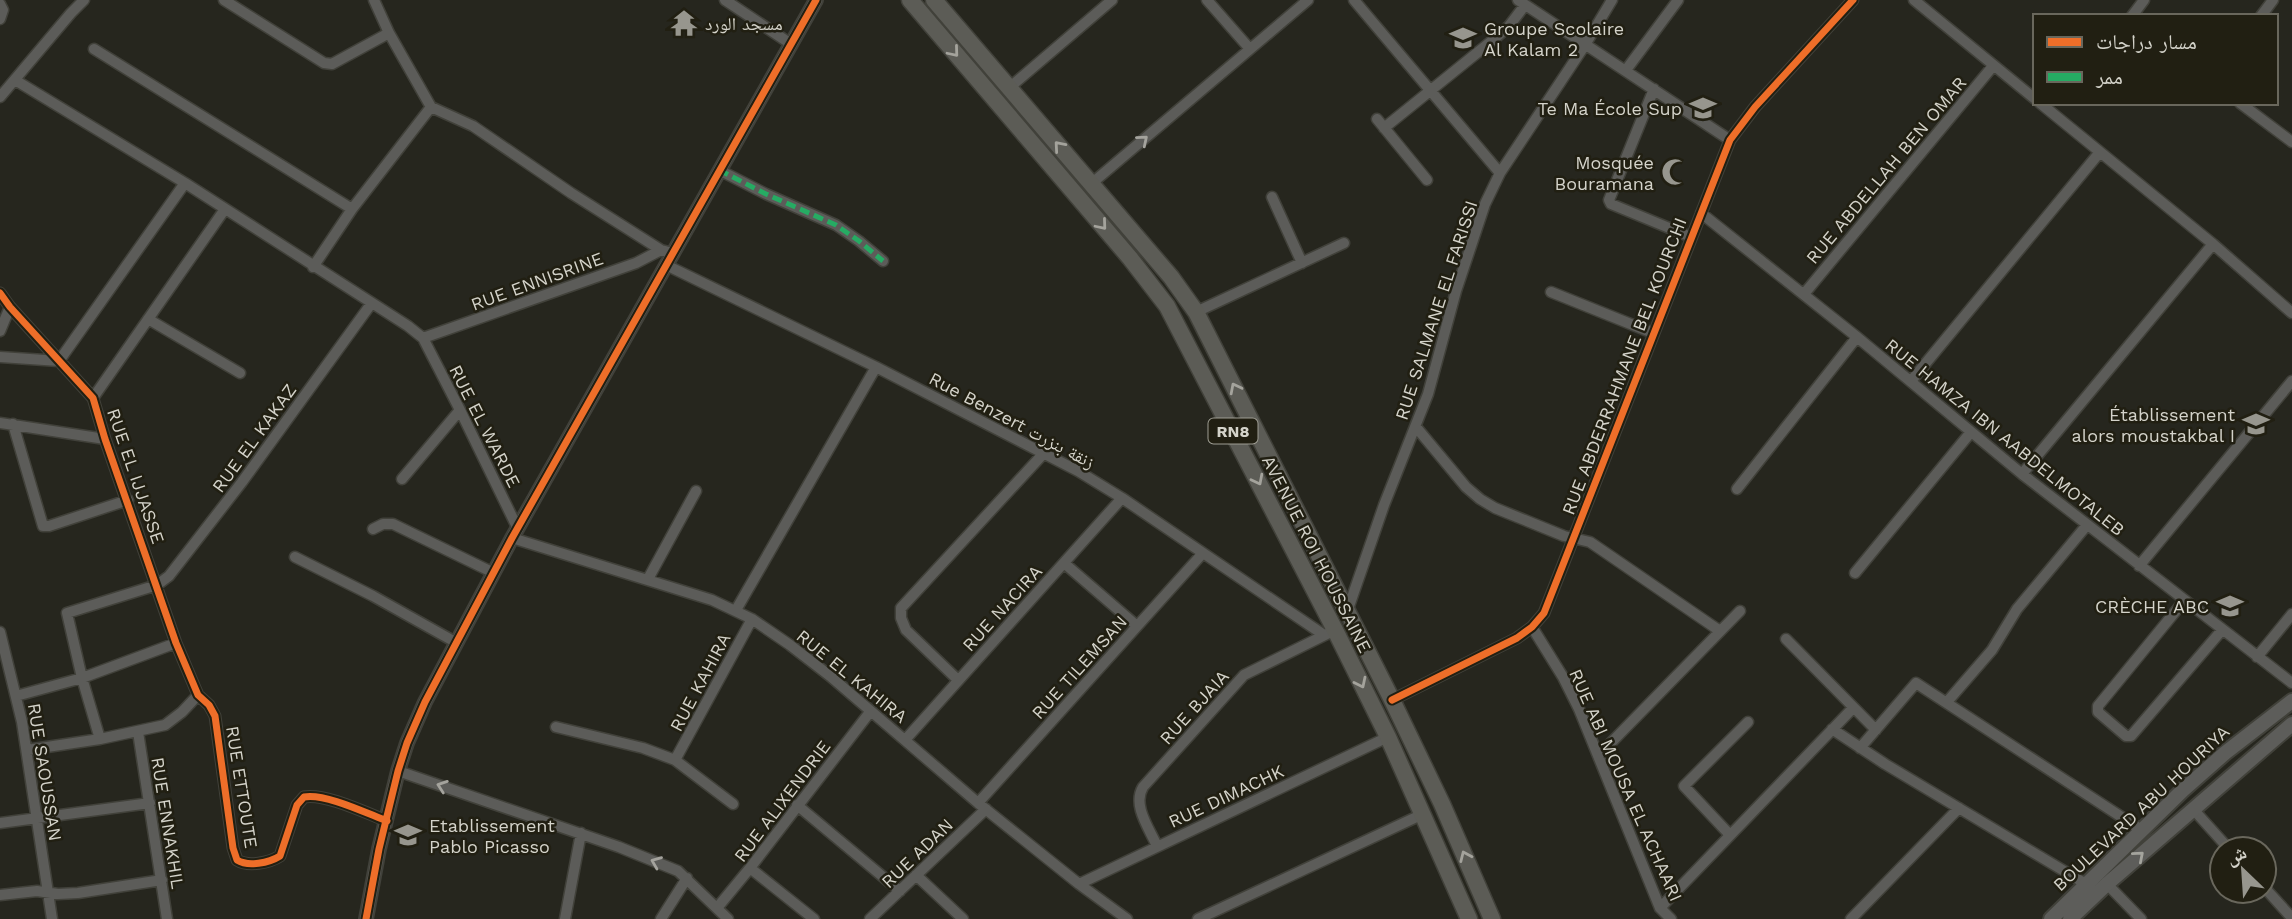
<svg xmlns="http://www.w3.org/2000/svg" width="2292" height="919" viewBox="0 0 2292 919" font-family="'Work Sans','Noto Naskh Arabic',sans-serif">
  <rect width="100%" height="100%" fill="#26261e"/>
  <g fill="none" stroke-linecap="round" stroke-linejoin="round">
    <defs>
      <path id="minor" d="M224,0l100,63 8,1 57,-31
        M374,0l15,33 42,74 42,19 98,67 90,57 12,3
        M725,0l66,44
        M1207,0l43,49
        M1354,0l146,173
        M1518,0l212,140
        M1914,0l121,99
        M0,4l3,6 -3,9
        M2132,16l12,-16
        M2261,16l12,-16
        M94,49l258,160
        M1626,70l52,-70
        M15,80l170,103 223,143 15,12 37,72 58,119
        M1009,88l103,-88
        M1654,89l-45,111 2,4 80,33
        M0,97l71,-84 13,-13
        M2040,103l173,141 79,69
        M2240,103l52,39
        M1377,119l50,61
        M1384,128l109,-88 16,-14 16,-21
        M719,170l47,24 70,31 23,16 24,20
        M1091,184l217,-184
        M1272,197l30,66
        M1701,213l156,124 165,137 270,209
        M666,265l210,102 202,104 44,27 202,137
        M313,267l39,-58 79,-102
        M1551,292l102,41
        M0,293l10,14 83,91 12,41 71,204 22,52 11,10 6,11 18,132 4,12c11,7 32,3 43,-4l17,-51 7,-8c21,-4 62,16 83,24
        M1804,294l189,-228
        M1196,312l148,-69
        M148,319l92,54
        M0,331l10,-24
        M423,338l213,-75 25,-13
        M0,357l59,4 126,-178
        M1911,381l189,-229
        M93,398l132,-189
        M0,423l105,16
        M13,424l30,102h6l79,-26
        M1416,427l50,60 14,12 15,9 69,28 26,6 130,89
        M2022,474l191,-230
        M402,479l58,-69
        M1737,489l120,-152
        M373,529l10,-5h10l101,49
        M512,538l200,62 40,19 38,26 40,31 148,127 101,81 48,35
        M295,557l78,39 84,47
        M1064,563l73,63
        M2139,566l153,-185
        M1855,573l116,-141
        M648,579l48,-88
        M2184,601l-86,105v6l28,24h5l91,-106
        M736,610l140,-243
        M1347,612l37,-107 44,-111 28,-103 29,-87 15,-31 85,-128 27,-45
        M1532,627l31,50 16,32 81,199 11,11
        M0,632l22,90 30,197
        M1786,639l90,91
        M2257,657l35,-43
        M958,680l-52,-50 -5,-12v-10l143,-155
        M16,696l66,-18 94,-35
        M1392,700l125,-62 15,-11 12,-14 186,-473 25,-33 98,-107
        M1947,702l45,-52 25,-41 70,-84
        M556,727l87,21 32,12 58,44
        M1832,729l53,35 201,120
        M138,732l29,187
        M100,739l-18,-61 -15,-65 90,-28 12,-9 73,-94 129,-178
        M905,740l217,-242
        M1860,748l56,-65 227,148
        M27,750l73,-11 65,-14 17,-13 16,-17
        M1598,756l142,-145
        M675,760l77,-141
        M398,771l221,76 59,24 50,48
        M978,803l225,-250
        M797,805l103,86
        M2193,809l36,40
        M0,823l150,-20
        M1730,835l-46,-49 64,-64
        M1157,846c-8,-18 -25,-41 -14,-59l101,-112 85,-42
        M750,868l64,51
        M916,875l47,44
        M1079,884l309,-147
        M2107,884l34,35
        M2264,887l28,31
        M0,895l37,-4 21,3 20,-1 84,-13
        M717,908l33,-40 120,-156
        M1660,908l193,-200
        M565,919l16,-86
        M661,919l26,-41
        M870,919l116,-110
        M1198,919l225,-105
        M1851,919l108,-111"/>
      <path id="tertiary" d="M366,919l13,-70 19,-78 9,-28 18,-41 87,-164 304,-538"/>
      <path id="secondary" d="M2051,919l132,-129 42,-37 67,-52
        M2070,919l37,-35 185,-160"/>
      <path id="primary" d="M910,0l220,258 37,48 168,324 53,107 81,182
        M934,0l237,277 25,35 196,388 50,104 50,115"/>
    </defs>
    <use href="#minor" stroke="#41413a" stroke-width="13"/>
    <use href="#tertiary" stroke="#41413a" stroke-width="16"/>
    <use href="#secondary" stroke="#41413a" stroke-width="18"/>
    <use href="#primary" stroke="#41413a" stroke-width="19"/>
    <use href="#minor" stroke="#5c5c59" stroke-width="10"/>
    <use href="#tertiary" stroke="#5c5c59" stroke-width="12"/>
    <use href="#secondary" stroke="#5d5d5a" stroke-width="14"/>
    <use href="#primary" stroke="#5c5c56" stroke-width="16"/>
    <path stroke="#26ab63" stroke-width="5" stroke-dasharray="10 5" stroke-linecap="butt" d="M719,170l47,24 70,31 23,16 24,20"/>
    <defs>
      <path id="cycleway" d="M0,293l10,14 83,91 12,41 71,204 22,52 11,10 6,11 18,132 4,12c11,7 32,3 43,-4l17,-51 7,-8c21,-4 62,16 83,24
        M1392,700l125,-62 15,-11 12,-14 186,-473 25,-33 98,-107
        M366,919l13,-70 19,-78 9,-28 18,-41 87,-164 304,-538"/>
    </defs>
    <use href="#cycleway" stroke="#211f12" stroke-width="11"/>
    <use href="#cycleway" stroke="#ee6e29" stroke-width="7"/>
  </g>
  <defs><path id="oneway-chevron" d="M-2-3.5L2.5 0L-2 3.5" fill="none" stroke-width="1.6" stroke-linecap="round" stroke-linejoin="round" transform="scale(1.75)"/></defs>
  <g stroke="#a4a39c">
    <use href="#oneway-chevron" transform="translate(954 52) rotate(50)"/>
    <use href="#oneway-chevron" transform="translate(1059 146) rotate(-131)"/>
    <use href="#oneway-chevron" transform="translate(1102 225) rotate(50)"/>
    <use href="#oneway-chevron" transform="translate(1235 388) rotate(-117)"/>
    <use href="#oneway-chevron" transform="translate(1258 480) rotate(63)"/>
    <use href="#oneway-chevron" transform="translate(1361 683) rotate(64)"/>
    <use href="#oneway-chevron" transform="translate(1465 856) rotate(-114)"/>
  </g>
  <g stroke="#a4a39d">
    <use href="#oneway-chevron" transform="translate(1143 140) rotate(-40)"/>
    <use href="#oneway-chevron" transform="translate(442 786) rotate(-161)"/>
    <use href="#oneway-chevron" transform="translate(656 862) rotate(-158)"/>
  </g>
  <use stroke="#a4a49d" href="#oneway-chevron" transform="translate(2139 856) rotate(-41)"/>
  <defs>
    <symbol id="temple-bare" viewBox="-9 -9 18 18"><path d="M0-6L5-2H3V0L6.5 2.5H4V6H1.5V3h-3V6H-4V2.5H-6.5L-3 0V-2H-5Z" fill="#97968e" stroke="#211f12" stroke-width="2.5" paint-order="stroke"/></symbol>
    <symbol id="school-bare" viewBox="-9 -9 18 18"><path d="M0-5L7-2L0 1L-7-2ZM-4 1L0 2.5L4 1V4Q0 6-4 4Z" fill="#97968e" stroke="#211f12" stroke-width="2.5" paint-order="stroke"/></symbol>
    <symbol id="mosque-bare" viewBox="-9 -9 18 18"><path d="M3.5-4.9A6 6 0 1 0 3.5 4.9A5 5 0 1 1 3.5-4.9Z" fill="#97968e" stroke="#211f12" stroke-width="2.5" paint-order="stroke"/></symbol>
  </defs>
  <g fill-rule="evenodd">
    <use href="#temple-bare" x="665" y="4" width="38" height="38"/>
    <use href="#school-bare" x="1444" y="19" width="38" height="38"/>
    <use href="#school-bare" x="1684" y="89" width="38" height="38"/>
    <use href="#mosque-bare" x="1656" y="153" width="38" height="38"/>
    <use href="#school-bare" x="2237" y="405" width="38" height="38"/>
    <use href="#school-bare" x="2211" y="587" width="38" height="38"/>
    <use href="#school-bare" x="389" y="816" width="38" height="38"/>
  </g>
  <g text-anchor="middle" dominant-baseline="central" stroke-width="5" stroke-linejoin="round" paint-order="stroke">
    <rect fill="#211f12" stroke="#9e9d93" stroke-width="2" x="1208.5" y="418.5" width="49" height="25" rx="5"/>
    <g font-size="16" font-weight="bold" fill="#d4d3ca">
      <text x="1233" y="431">RN8</text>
    </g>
    <g font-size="18" fill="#d4d3ca" stroke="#211f12" text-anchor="end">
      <text x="705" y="23" text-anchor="start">مسجد الورد</text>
      <text x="1484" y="28" text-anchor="start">Groupe Scolaire<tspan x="1484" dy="21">Al Kalam 2</tspan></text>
      <text x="1682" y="108">Te Ma École Sup</text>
      <text x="1654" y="162">Mosquée<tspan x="1654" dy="21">Bouramana</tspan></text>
      <text x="2235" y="414">Établissement<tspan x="2235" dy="21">alors moustakbal I</tspan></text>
      <text x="2209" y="606">CRÈCHE ABC</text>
      <text x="429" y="825" text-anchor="start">Etablissement<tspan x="429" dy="21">Pablo Picasso</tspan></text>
    </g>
    <g font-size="18" fill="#d4d3ca" stroke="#211f12">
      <text transform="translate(1886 170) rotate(-50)">RUE ABDELLAH BEN OMAR</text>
      <text transform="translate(537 281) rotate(-20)">RUE ENNISRINE</text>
      <text transform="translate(1436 310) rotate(-72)">RUE SALMANE EL FARISSI</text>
      <text transform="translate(1624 366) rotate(-69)">RUE ABDERRAHMANE BEL KOURCHI</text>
      <text transform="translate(1012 420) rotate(28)">Rue Benzert زنقة بنزرت</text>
      <text transform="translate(485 426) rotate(63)">RUE EL WARDE</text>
      <text transform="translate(2005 437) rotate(39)">RUE HAMZA IBN AABDELMOTALEB</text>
      <text transform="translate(254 438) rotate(-54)">RUE EL KAKAZ</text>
      <text transform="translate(136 476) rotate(71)">RUE EL IJJASSE</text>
      <text transform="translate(1317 554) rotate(63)">AVENUE ROI HOUSSAINE</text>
      <text transform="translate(1002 608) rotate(-48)">RUE NACIRA</text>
      <text transform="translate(1079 667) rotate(-48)">RUE TILEMSAN</text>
      <text transform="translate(852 676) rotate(39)">RUE EL KAHIRA</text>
      <text transform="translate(700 682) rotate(-62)">RUE KAHIRA</text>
      <text transform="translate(1194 707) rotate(-48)">RUE BJAIA</text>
      <text transform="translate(45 772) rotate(81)">RUE SAOUSSAN</text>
      <text transform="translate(1626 785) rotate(66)">RUE ABI MOUSA EL ACHAARI</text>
      <text transform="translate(242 787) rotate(81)">RUE ETTOUTE</text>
      <text transform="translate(1226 796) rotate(-25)">RUE DIMACHK</text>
      <text transform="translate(782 801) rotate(-53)">RUE ALIXENDRIE</text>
      <text transform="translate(2141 808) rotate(-43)">BOULEVARD ABU HOURIYA</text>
      <text transform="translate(168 823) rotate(81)">RUE ENNAKHIL</text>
      <text transform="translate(917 853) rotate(-44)">RUE ADAN</text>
    </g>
  </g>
  <rect x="2033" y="14" width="245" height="91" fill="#211f12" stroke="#69675c" stroke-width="2"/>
  <rect x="2047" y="37" width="35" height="10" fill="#ee6e29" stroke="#69675c" stroke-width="2"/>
  <text x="2096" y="49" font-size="21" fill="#d4d3ca">مسار دراجات</text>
  <rect x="2047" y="72" width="35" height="10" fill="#26ab63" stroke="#69675c" stroke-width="2"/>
  <text x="2096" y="84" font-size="21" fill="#d4d3ca">ممر</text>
  <g transform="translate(2243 870) rotate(335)"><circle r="33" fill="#211f12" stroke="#69675c" stroke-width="2"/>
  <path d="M0-5L12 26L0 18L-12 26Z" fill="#97968e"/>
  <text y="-10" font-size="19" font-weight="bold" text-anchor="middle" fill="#d4d3ca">ش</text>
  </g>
</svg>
